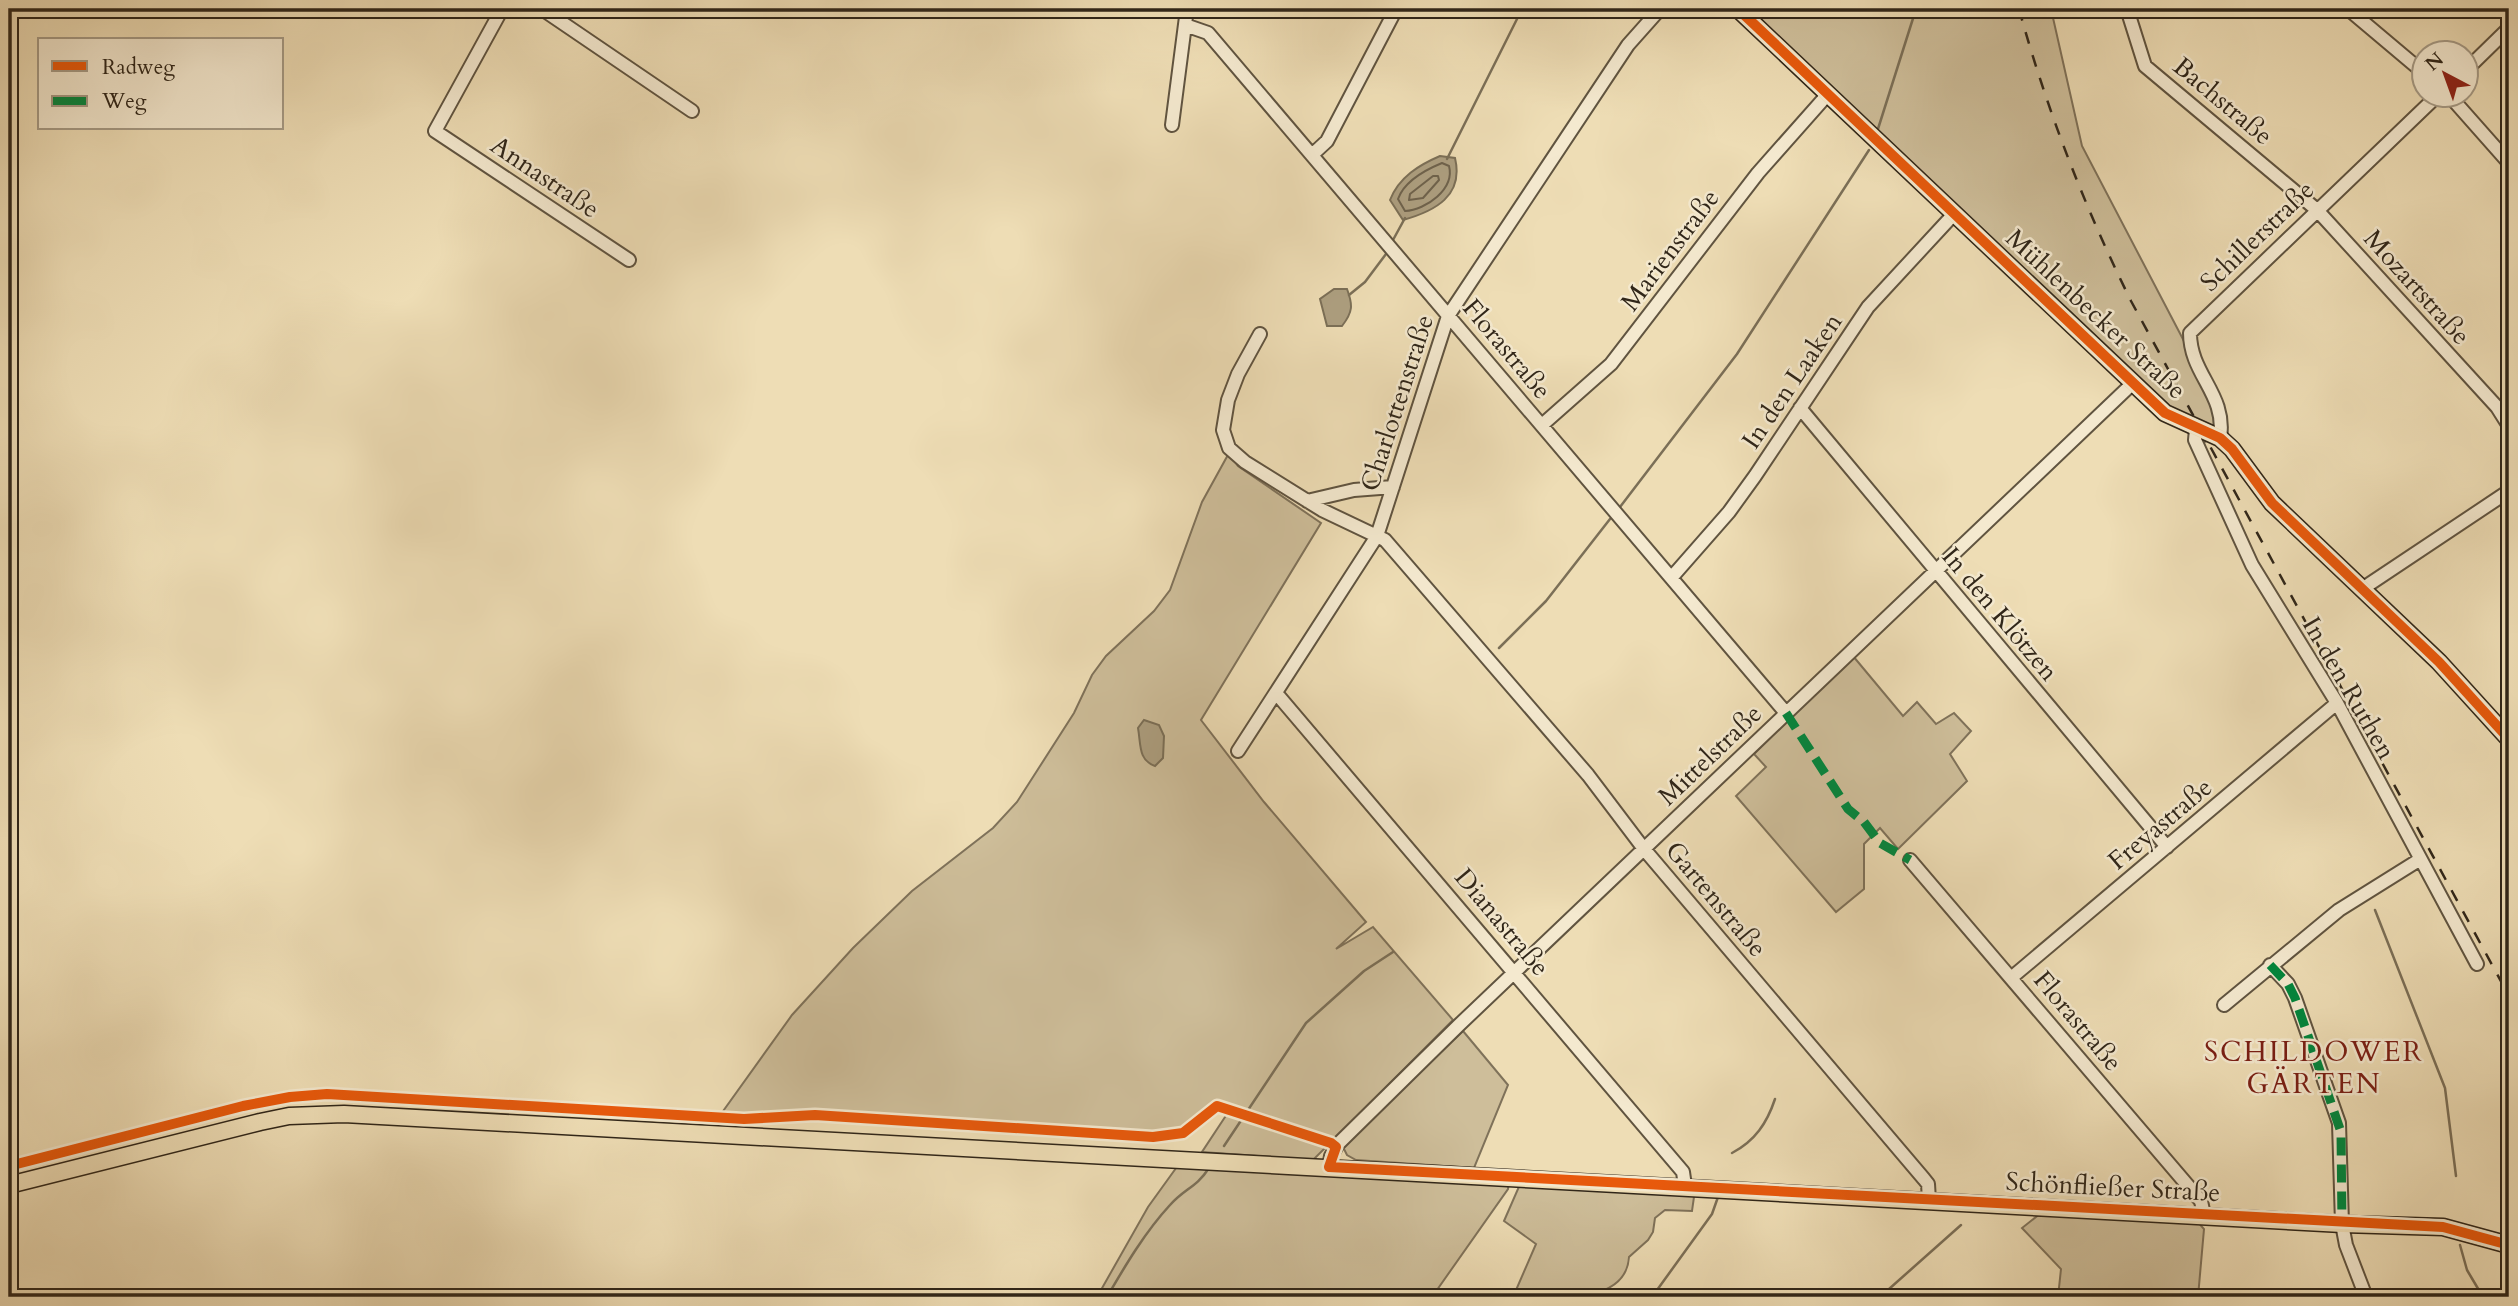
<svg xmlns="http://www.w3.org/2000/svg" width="2518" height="1306" viewBox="0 0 2518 1306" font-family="Cardo,serif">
  <rect width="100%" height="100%" fill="#eeddb5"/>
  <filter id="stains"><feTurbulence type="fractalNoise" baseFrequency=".00286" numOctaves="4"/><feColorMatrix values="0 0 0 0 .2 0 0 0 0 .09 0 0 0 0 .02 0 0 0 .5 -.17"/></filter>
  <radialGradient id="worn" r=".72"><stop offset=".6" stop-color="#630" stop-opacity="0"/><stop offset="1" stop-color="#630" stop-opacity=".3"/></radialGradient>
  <path fill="#cebe9a" stroke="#7f725a" stroke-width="2" d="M1741,9h310l31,137 115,220 23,67 -15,9 -13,-19 -31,-23z
    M1229,453l9,13 83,57 -120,197 63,82 102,120 -30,27 37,-22 80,93 -140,140 -111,-8 29,-44 -17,-4 -35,28 -26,3 -339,-21 -75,3 -18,-3 71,-99 61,-67 59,-57 81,-63 24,-26 57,-89 18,-38 14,-19 48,-45 16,-21 32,-88z
    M1853,656l50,60 14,-14 19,22 18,-11 17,18 -21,23 17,27 -69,68 -18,-21 -16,16v45l-28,23 -100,-116 30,-29 -12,-13z
    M1463,1031l45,54 -34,83 -118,-8 -9,-5 -5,-10z
    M1179,1164l330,18 -1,7 -76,108h-335l51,-90z
    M1521,1182l174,8 -3,21 -27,-1 -10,8 -2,14 -5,8 -19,17c-3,49 -77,40 -116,40l23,-53 -32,-23z
    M2041,1213l156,8 7,8 -6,68h-140l3,-28 -39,-41z"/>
  <path fill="#ad9f80" stroke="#7b6f57" stroke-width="2" d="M1440,156l15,2c9,38 -20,53 -52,62l-13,-20c9,-23 29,-35 50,-44z
    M1334,289h13c6,16 6,23 -5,37h-15l-7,-27z
    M1144,720l15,5 5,11 -1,22 -8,8c-17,-6 -14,-22 -17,-38z"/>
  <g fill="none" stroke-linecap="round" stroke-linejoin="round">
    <path stroke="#6e624c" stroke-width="2" d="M1442,163l7,3c6,23 -23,44 -44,45l-7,-12c6,-17 27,-29 44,-36z
      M1433,176h5l1,4 -16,18 -14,2 1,-6z"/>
    <path stroke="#7b6f57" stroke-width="2.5" d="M1877,132l39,-123
      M1447,159l75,-150
      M1393,240l12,-22
      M1349,295l16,-13 21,-28
      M1620,507l117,-153 132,-204
      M1499,648l47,-47 64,-82
      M2375,910l70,178 11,88
      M1224,1146l82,-123 58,-52 29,-19
      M1732,1153c23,-12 35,-30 43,-54
      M2460,1245l7,25 16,27
      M1107,1297c18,-31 38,-65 63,-92 15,-17 26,-17 39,-37
      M1652,1297l60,-83 6,-17
      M1880,1297l81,-72"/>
    <defs>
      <path id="minor" d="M502,9l-67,122 194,129
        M542,9l150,102
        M2127,9l18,57 172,144 180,197 12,19
        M2348,9l76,64
        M1185,25l23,8 578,680
        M2466,70l43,-42
        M2448,94l61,69
        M1172,125l15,-116
        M1313,154l14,-13 69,-132
        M1260,334l-22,40 -10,26 -5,30 6,18 16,14 77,48 63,30 203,235 56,74 280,330 4,5 1,16
        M1800,408l367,439
        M1542,425l69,-61 147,-191 70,-79
        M2196,429l-1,11 57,125 85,138 140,261
        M2220,438c7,-44 -30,-63 -30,-105l249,-239
        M1307,501l47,-11 39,-3
        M1672,577l57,-65 26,-36 113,-169 86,-93
        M2362,589l147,-98
        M1276,693l407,479 2,14
        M1238,751l139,-215 71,-220 180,-271 32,-36
        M1910,860l291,341 3,14
        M2270,965l18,19 7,14 44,125 3,101 4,21 20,52
        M2011,978l326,-275
        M2224,1005l115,-95 80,-50
        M1329,1167l2,-11 7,-12 121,-119 674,-642"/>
      <path id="major" d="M1738,9l427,404 55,25 12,11 40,54 167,159 70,77
        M9,1185l251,-63 29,-6 55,-2 1998,110 101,3 66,18"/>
    </defs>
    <use href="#minor" stroke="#605440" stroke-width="16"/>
    <use href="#major" stroke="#302619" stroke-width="19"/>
    <use href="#minor" stroke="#f4e9cf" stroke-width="12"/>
    <use href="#major" stroke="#eeddb5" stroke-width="16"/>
    <path stroke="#302619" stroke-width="2.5" stroke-dasharray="12 12" stroke-linecap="butt" d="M2019,9c28,101 65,197 112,292l378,695"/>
    <path stroke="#00873e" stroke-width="9" stroke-dasharray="18 9" stroke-linecap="butt" d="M1786,713l62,96 16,13 16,21 30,17
      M2270,965l18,19 7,14 46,134 1,92"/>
    <defs>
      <path id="cycleway" d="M1738,9l427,404 55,25 12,11 40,54 167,159 70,77
        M9,1166l234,-60 47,-9 37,-3 417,25 71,-4 338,22 30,-4 34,-27 114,37 5,4 -7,20 1114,60 66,18"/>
    </defs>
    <use href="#cycleway" stroke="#f4e9cf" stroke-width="15"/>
    <use href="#cycleway" stroke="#e8590c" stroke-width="10"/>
  </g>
  <g text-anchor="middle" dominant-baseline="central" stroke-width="5" stroke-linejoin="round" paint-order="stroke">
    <g font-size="26" fill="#302619" stroke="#f4e9cf">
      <text transform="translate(2223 101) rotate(40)">Bachstraße</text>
      <text transform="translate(545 177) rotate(34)">Annastraße</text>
      <text transform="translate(2257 236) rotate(-44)">Schillerstraße</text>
      <text transform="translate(1670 250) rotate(-53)">Marienstraße</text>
      <text transform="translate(2417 287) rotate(48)">Mozartstraße</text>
      <text transform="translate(2096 314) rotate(43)">Mühlenbecker Straße</text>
      <text transform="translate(1507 349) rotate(50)">Florastraße</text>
      <text transform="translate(1792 381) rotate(-56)">In den Laaken</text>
      <text transform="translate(1397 403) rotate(-72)">Charlottenstraße</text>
      <text transform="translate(2000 614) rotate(50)">In den Klötzen</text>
      <text transform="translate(2349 688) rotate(60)">In den Ruthen</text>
      <text transform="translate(1710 755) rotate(-44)">Mittelstraße</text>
      <text transform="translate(2160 824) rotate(-40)">Freyastraße</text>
      <text transform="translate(1716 899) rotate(50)">Gartenstraße</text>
      <text transform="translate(1502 922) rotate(50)">Dianastraße</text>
      <text transform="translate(2078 1021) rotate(50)">Florastraße</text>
      <text transform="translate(2113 1187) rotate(3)">Schönfließer Straße</text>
    </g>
    <g font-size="28" letter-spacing="2" fill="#7a1f14" stroke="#f4e9cf">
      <text x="2314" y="1052">SCHILDOWER<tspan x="2314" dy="32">GÄRTEN</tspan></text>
    </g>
  </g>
  <rect width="2518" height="1306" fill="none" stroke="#eeddb5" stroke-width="35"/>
  <rect x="10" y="10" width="2497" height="1285" fill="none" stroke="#302619" stroke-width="3.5"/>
  <rect x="18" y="18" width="2483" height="1271" fill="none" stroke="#302619" stroke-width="2"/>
  <rect x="38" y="38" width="245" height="91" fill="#f4e9cf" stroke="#a69b86" stroke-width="2"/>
  <rect x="52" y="61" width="35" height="10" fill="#e8590c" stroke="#a69b86" stroke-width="2"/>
  <text x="102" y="74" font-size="21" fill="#302619">Radweg</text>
  <rect x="52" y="96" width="35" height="10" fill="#00873e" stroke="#a69b86" stroke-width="2"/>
  <text x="102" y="108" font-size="21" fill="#302619">Weg</text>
  <g transform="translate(2445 74) rotate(319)"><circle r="33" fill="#f4e9cf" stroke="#a69b86" stroke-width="2"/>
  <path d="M0-5L12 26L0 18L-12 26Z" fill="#8f2418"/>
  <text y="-10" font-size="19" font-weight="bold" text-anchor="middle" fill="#302619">N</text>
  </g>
  <rect width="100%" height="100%" filter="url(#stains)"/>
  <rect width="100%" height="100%" fill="url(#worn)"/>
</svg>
